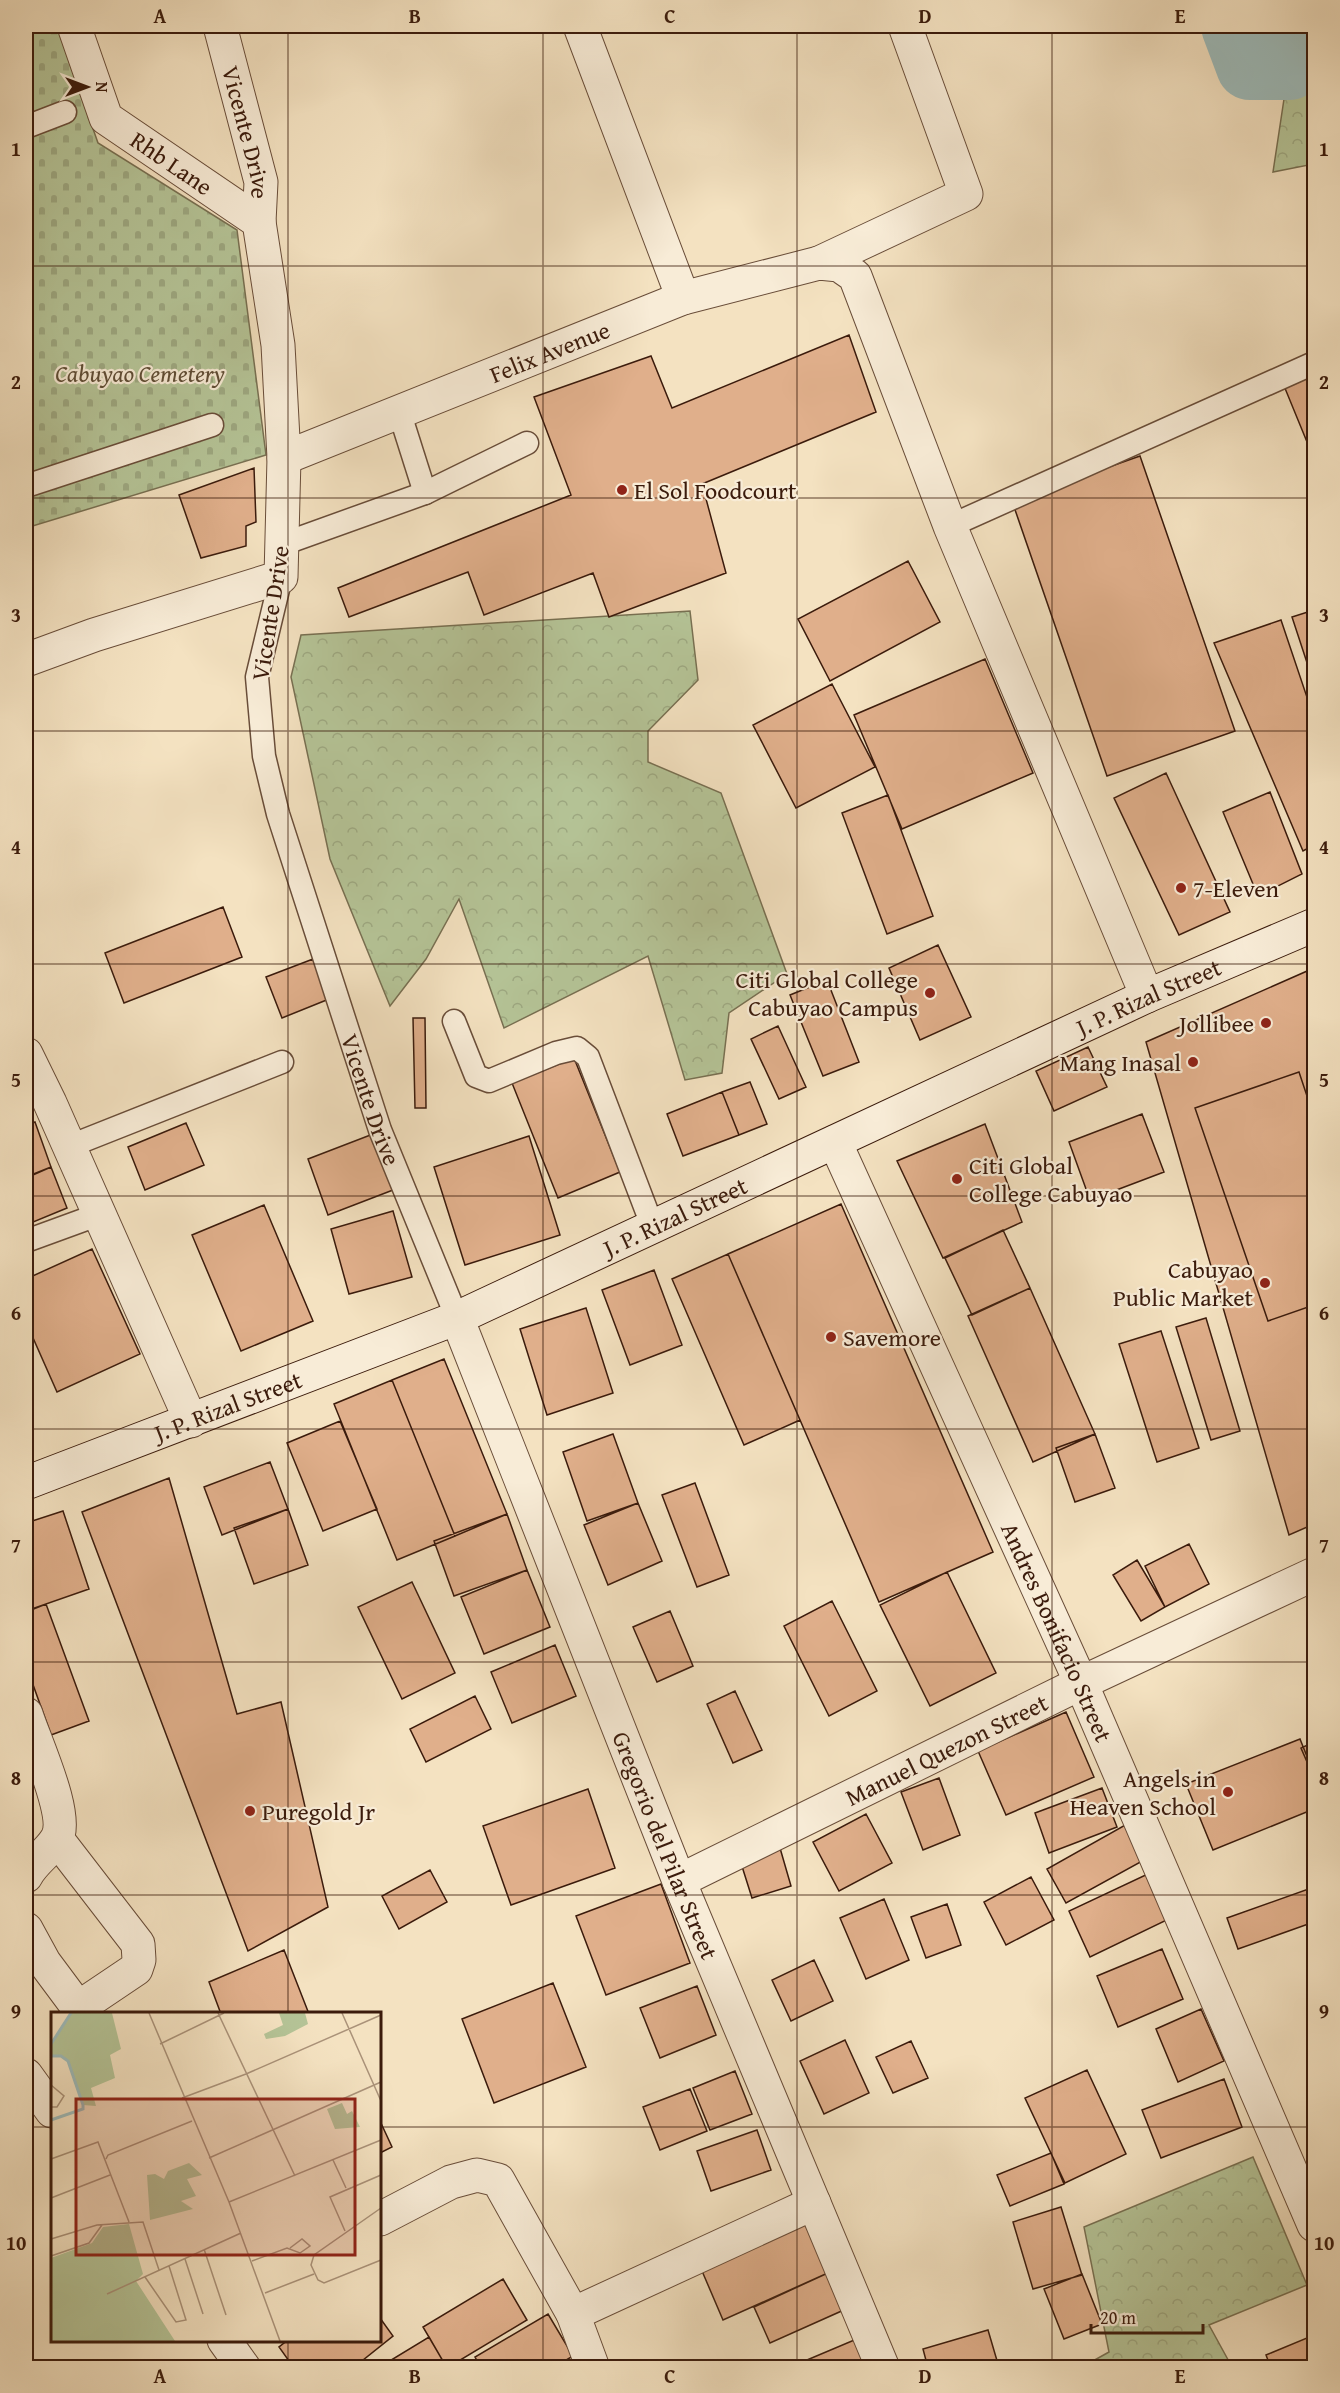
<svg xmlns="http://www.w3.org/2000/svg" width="1340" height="2393" viewBox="0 0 1340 2393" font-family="'Gentium Book Plus',serif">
  <defs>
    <pattern id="forest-crowns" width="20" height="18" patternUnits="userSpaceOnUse" patternTransform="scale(1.5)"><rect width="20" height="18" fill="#b5c497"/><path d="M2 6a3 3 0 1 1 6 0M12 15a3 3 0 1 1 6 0" fill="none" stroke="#9da881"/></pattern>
    <pattern id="cemetery-stones" width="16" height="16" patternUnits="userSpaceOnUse" patternTransform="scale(1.5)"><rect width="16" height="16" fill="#b5c497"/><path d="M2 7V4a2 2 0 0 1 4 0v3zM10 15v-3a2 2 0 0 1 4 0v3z" fill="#9da881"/></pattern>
  </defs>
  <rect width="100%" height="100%" fill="#f4e2c1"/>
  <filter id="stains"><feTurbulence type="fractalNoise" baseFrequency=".00333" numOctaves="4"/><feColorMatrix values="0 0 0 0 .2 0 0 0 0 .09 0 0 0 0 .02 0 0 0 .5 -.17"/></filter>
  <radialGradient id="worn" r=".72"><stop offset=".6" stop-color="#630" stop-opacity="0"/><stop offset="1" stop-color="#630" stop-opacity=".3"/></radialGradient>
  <path fill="url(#forest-crowns)" stroke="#787052" stroke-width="1.5" d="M1314,52v112l-41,8 16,-106z
    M690,611l8,69 -50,51v31l73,31 66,181 -58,39 -7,60 -37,7 -37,-124 -144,72 -45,-129 -33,60 -36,47 -60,-147 -39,-182 10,-42z
    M1253,2157l54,128 -98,40 23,42h-150l27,-15 -25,-125z"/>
  <path fill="url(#cemetery-stones)" stroke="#787052" stroke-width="1.5" d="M26,26h31l41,117 139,87 29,225 -240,73z"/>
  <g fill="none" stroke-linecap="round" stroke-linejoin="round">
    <path stroke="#9ebcbb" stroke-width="68" d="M1235,26l15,40h39l25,-14"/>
  </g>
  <path fill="#e0af8b" stroke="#3b1b0c" stroke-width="1.5" d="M849,335l27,77 -174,72 24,89 -117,44 -16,-44 -109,42 -16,-43 -119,45 -11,-29 233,-93 -37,-98 117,-41 21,52z
    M1314,367v92l-32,-78z
    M1140,456l95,275 -128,45 -95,-275z
    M254,468l2,54 -10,4v20l-45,12 -22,-63z
    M908,561l32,61 -110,59 -32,-62z
    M1314,610v74l-22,-67z
    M1281,620l33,98v127l-11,6 -89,-208z
    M985,659l48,114 -131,56 -48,-114z
    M832,684l43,83 -79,41 -43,-83z
    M1166,773l64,139 -51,23 -65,-137z
    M1270,792l32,82 -44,22 -35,-84z
    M888,795l45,121 -46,18 -45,-121z
    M223,907l19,50 -118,46 -19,-50z
    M938,945l33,72 -51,23 -31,-72z
    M313,959l16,40 -47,19 -16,-41z
    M1314,968v556l-25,11 -143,-493z
    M827,980l32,82 -36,14 -33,-81z
    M413,1018h12l1,90h-11z
    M778,1026l28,61 -27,12 -28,-60z
    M1088,1047l19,40 -53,24 -18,-40z
    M574,1058l46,114 -62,26 -46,-115z
    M1299,1072l15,45v188l-46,16 -73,-213z
    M750,1082l17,42 -28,11 -17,-43z
    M722,1092l17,43 -56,21 -16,-42z
    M1142,1114l22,58 -74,28 -21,-58z
    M35,1122l16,45 -25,10v-52z
    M186,1123l18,42 -59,25 -17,-43z
    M985,1124l37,98 -79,36 -46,-97z
    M373,1134l20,56 -65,25 -20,-56z
    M529,1136l31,99 -95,30 -31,-98z
    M51,1167l16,41 -41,17v-47z
    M841,1204l152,348 -114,50 -151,-348z
    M264,1205l49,116 -72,30 -49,-116z
    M393,1211l19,66 -63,17 -18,-65z
    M1003,1230l27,58 -58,27 -27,-57z
    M92,1249l48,105 -83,38 -31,-70v-43z
    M728,1254l72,166 -56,25 -72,-166z
    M654,1270l28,75 -52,20 -28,-75z
    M1030,1288l65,146 -62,28 -65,-146z
    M586,1308l27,85 -66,22 -27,-86z
    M1206,1318l34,113 -29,9 -35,-113z
    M1161,1331l38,117 -42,14 -38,-118z
    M444,1359l63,155 -52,22 -63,-156z
    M392,1380l63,156 -58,24 -63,-156z
    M340,1421l37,88 -54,22 -36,-88z
    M613,1434l25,69 -51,18 -24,-69z
    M1095,1434l20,54 -40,14 -19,-54z
    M270,1462l18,47 -66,26 -18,-48z
    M169,1478l68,236 44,-12 47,205 -80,44 -166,-439z
    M695,1483l34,92 -32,12 -35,-92z
    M638,1503l24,58 -54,24 -24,-60z
    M288,1509l20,56 -54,19 -20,-56z
    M63,1511l26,78 -63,22v-88z
    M507,1514l20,56 -73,26 -20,-55z
    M1189,1544l20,40 -44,23 -20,-41z
    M1137,1560l28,47 -24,14 -28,-46z
    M527,1570l23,57 -66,27 -23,-57z
    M947,1572l49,101 -66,33 -50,-101z
    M412,1582l43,91 -53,26 -44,-92z
    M1314,1596v17l-5,-15z
    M832,1601l45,90 -48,25 -45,-90z
    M46,1604l43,117 -38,14 -25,-70v-53z
    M670,1611l23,55 -36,16 -24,-55z
    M555,1645l21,51 -64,27 -21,-51z
    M735,1691l27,59 -29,13 -26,-59z
    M475,1696l16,33 -65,33 -16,-33z
    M1066,1712l28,65 -88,38 -28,-64z
    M1300,1739l14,35v35l-101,41 -27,-66z
    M1314,1742v36l-13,-30z
    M26,1761l4,15 -4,1z
    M939,1778l21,57 -37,15 -22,-58z
    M1102,1788l15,39 -68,26 -14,-40z
    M588,1789l27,79 -104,37 -28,-79z
    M866,1814l26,49 -53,28 -26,-49z
    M1127,1824l19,35 -80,44 -19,-34z
    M780,1848l11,38 -39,12 -12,-38z
    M430,1870l17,32 -48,27 -17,-33z
    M1152,1872l21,45 -83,40 -21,-46z
    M1031,1877l23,43 -48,25 -22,-43z
    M661,1884l29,79 -84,32 -30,-79z
    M1314,1887v35l-76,27 -11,-31z
    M884,1899l25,61 -43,19 -26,-61z
    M947,1904l14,41 -35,13 -15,-41z
    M1162,1949l21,50 -65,28 -21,-51z
    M284,1950l25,64h-88l-12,-32z
    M814,1960l19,41 -42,20 -19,-41z
    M553,1983l33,84 -92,36 -32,-84z
    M697,1986l19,49 -56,23 -20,-50z
    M1201,2009l23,52 -46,21 -22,-53z
    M845,2040l24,53 -45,21 -24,-53z
    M911,2041l17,37 -35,15 -17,-36z
    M1087,2070l39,84 -61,29 -40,-85z
    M735,2071l17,43 -42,16 -17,-42z
    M1224,2079l18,48 -81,31 -19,-48z
    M690,2089l17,42 -47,19 -17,-43z
    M380,2121l12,26 -12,6z
    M757,2130l14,40 -60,21 -14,-40z
    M1051,2153l13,31 -54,22 -13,-31z
    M1061,2207l21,68 -49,14 -20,-67z
    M806,2217l24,55 -107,48 -24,-56z
    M830,2272l16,37 -76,34 -16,-36z
    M1082,2274l20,50 -38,15 -20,-50z
    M503,2279l24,41 -80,48 -24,-41z
    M548,2314l25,42 -20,12h-72l-6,-11z
    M380,2318l13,18 -40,32h-59l-15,-21 9,-7h92z
    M988,2330l10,34 -12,4h-58l-5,-19z
    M1314,2335v33h-43l-5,-13z
    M429,2337l18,31h-69z
    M859,2338l12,30h-83z
    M1045,2361l4,7h-18z"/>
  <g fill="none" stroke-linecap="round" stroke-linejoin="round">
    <defs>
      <g id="service">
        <path d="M26,127l39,-15"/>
        <path d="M399,411l26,82"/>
        <path d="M26,486l186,-61"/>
        <path d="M950,526l364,-163"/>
        <path d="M283,544l142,-51 102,-50"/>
        <path id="s1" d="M281,577l-24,100 7,79 14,58 102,316 77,188"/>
        <path d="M454,1021l22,55 13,5 67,-28 21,-5 11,9 64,168"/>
        <path d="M70,1146l212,-84"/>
        <path d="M26,1241l74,-27"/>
      </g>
      <g id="minor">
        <path id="s2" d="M220,26l41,156 -2,40"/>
        <path d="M580,26l103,272"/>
        <path d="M819,263l147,-69 -61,-168"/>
        <path d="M26,660l68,-25 187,-58 3,-119"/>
        <path d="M26,1054l24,49 141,318"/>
        <path id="s3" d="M835,1142l246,541 233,542"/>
        <path id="s4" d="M457,1318l222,563 204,487"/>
        <path d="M26,1714c8,26 45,104 30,126 -8,13 -23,22 -30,36"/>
        <path id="s5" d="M679,1881l402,-198 233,-109"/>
        <path d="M26,1929l18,33 32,43 8,-1 52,-35 3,-9 -1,-16 -81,-105"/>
        <path d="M380,2219l71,-37 26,-7 21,5 75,134 20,54"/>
        <path d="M573,2314l241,-111"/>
      </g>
      <g id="tertiary">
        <path id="s6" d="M74,26l32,92 153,104 19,123 6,113 399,-160 136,-35 20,2 16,11 95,250 197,470"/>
        <path d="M26,2075l26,36"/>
        <path d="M224,2340l20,28"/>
      </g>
      <g id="secondary">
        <path id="s7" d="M26,1483l431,-165 690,-322 167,-71"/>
      </g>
    </defs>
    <use href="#service" stroke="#694d39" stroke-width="25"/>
    <use href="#minor" stroke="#694d39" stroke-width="35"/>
    <use href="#tertiary" stroke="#694d39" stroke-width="35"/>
    <use href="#secondary" stroke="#3b1b0c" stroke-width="35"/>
    <use href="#service" stroke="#f8ecd7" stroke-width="22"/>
    <use href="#minor" stroke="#f8ecd7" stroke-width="33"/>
    <use href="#tertiary" stroke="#f8ecd7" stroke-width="33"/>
    <use href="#secondary" stroke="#f8ecd7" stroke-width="33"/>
  </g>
  <path fill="none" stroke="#3b1b0c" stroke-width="1.5" stroke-opacity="0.55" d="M288,26v1988M543,26v2342M797,26v2342M1052,26v2342M26,266h1288M26,498h1288M26,731h1288M26,964h1288M26,1196h1288M26,1429h1288M26,1662h1288M26,1895h1288M26,2127h26M380,2127h934M288,2340v28"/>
  <g fill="#8f2418" stroke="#f8ecd7" stroke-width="2">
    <circle cx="622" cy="490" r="6"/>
    <circle cx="1181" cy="888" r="6"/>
    <circle cx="930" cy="993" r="6"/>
    <circle cx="1266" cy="1023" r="6"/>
    <circle cx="1193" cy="1062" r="6"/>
    <circle cx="957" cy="1179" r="6"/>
    <circle cx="1265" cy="1283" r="6"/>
    <circle cx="831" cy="1337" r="6"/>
    <circle cx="1228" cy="1792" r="6"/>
    <circle cx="250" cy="1811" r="6"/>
  </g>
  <g text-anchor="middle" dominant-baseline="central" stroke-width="4.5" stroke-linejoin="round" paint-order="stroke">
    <g font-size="24" fill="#3b1b0c" stroke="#f8ecd7">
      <text stroke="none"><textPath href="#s2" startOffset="110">Vicente Drive</textPath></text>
      <text stroke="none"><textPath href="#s6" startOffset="177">Rhb Lane</textPath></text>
      <text stroke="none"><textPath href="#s6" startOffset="806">Felix Avenue</textPath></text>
      <text transform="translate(270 613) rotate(-81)">Vicente Drive</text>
      <text stroke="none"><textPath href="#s7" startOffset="1224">J. P. Rizal Street</textPath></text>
      <text stroke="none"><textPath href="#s1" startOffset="542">Vicente Drive</textPath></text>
      <text stroke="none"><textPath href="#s7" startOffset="702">J. P. Rizal Street</textPath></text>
      <text stroke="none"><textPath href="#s7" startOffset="216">J. P. Rizal Street</textPath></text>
      <text stroke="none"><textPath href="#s3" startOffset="538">Andres Bonifacio Street</textPath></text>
      <text stroke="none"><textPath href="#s5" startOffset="298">Manuel Quezon Street</textPath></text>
      <text stroke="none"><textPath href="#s4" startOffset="567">Gregorio del Pilar Street</textPath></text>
    </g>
    <g font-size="24" font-style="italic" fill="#604e36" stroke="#f8ecd7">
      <text x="140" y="373">Cabuyao Cemetery</text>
    </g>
    <g font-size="24" fill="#3b1b0c" stroke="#f8ecd7" text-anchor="start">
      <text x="634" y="490">El Sol Foodcourt</text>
      <text x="1193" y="888">7-Eleven</text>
      <text x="918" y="979" text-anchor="end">Citi Global College<tspan x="918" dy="28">Cabuyao Campus</tspan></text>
      <text x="1254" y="1023" text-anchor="end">Jollibee</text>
      <text x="1181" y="1062" text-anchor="end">Mang Inasal</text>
      <text x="969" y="1165">Citi Global<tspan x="969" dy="28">College Cabuyao</tspan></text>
      <text x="1253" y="1269" text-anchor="end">Cabuyao<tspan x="1253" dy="28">Public Market</tspan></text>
      <text x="843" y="1337">Savemore</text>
      <text x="1216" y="1778" text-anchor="end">Angels in<tspan x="1216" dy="28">Heaven School</tspan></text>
      <text x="262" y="1811">Puregold Jr</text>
    </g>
  </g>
  <g transform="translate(51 2012)">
    <rect width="330" height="330" fill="#f4e2c1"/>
    <path d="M20,1h41l9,36 -11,6 5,23 -24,10 5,18 -13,-1 -15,-44 -7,-5h-10v-12zM228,1h26l3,11 -23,12 -19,3 -2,-5 19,-9zM291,91l5,11 5,-3 8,16 -25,2 -8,-20zM138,151l13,12 -15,4 9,17 -15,5 12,8 -43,11 -3,-45 8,-1 9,5 4,-8z" fill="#b5c497"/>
    <path d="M78,212l14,50 -7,7 39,60h-124v-83l41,-15 11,-16z" fill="#b5c497"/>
    <path fill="none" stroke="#9ebcbb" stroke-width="3" d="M0,32l20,-31M0,44h10l7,5 15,44v4l-32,11"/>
    <path fill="none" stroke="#aa9279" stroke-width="1.5" d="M98,1l80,189 51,139M167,1l77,163M291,1l39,88M109,32l64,-31M0,73l13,11 -7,11h-6M131,86l64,-24 135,-59M158,146l172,-76M0,147l47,-17 31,80M55,147l2,-4 84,-34M282,148l13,28M0,186l59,-23M178,190l152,-62M330,196l-67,47 -3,10 7,15 6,3 57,-23M294,219l-15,-34 51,-22M0,227l46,-14 46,-3 16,48M153,237l22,66M0,244l38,-13 13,-18M134,247l18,55M201,249l35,-13 13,5 10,-7 -8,-7 -12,9M94,265l31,45 10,-2 -17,-54M214,281l49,-19M56,282l134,-61"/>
    <path fill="#8f2418" fill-opacity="0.15" stroke="#8f2418" stroke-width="3" d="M25,87h279v156h-279z"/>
    <rect width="330" height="330" fill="none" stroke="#3b1b0c" stroke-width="3"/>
  </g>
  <rect width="1340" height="2393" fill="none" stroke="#f4e2c1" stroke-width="66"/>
  <g transform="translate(87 87) rotate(90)" stroke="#f8ecd7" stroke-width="4.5" paint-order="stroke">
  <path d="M0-4.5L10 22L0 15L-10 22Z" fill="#3b1b0c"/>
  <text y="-9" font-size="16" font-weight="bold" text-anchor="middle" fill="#3b1b0c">N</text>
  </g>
  <path d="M1091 2324v9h112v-9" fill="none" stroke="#3b1b0c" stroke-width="3"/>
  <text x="1100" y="2324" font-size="18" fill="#3b1b0c" stroke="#f8ecd7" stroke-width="4.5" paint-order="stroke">20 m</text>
  <rect x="33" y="33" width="1274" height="2327" fill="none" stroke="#3b1b0c" stroke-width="2"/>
  <g font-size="20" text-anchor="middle" font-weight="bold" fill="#3b1b0c">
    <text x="160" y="23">A</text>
    <text x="415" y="23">B</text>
    <text x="670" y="23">C</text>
    <text x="925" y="23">D</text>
    <text x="1180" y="23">E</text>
    <text x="16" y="156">1</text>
    <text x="1324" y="156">1</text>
    <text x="16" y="389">2</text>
    <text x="1324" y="389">2</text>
    <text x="16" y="622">3</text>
    <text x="1324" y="622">3</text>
    <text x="16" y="854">4</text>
    <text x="1324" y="854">4</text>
    <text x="16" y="1087">5</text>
    <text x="1324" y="1087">5</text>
    <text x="16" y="1320">6</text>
    <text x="1324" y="1320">6</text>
    <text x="16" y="1552">7</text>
    <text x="1324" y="1552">7</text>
    <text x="16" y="1785">8</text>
    <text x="1324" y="1785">8</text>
    <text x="16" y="2018">9</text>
    <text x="1324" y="2018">9</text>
    <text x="16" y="2250">10</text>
    <text x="1324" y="2250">10</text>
    <text x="160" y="2383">A</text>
    <text x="415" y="2383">B</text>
    <text x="670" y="2383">C</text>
    <text x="925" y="2383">D</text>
    <text x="1180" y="2383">E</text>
  </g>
  <rect width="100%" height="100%" filter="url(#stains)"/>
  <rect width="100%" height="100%" fill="url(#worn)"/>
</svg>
